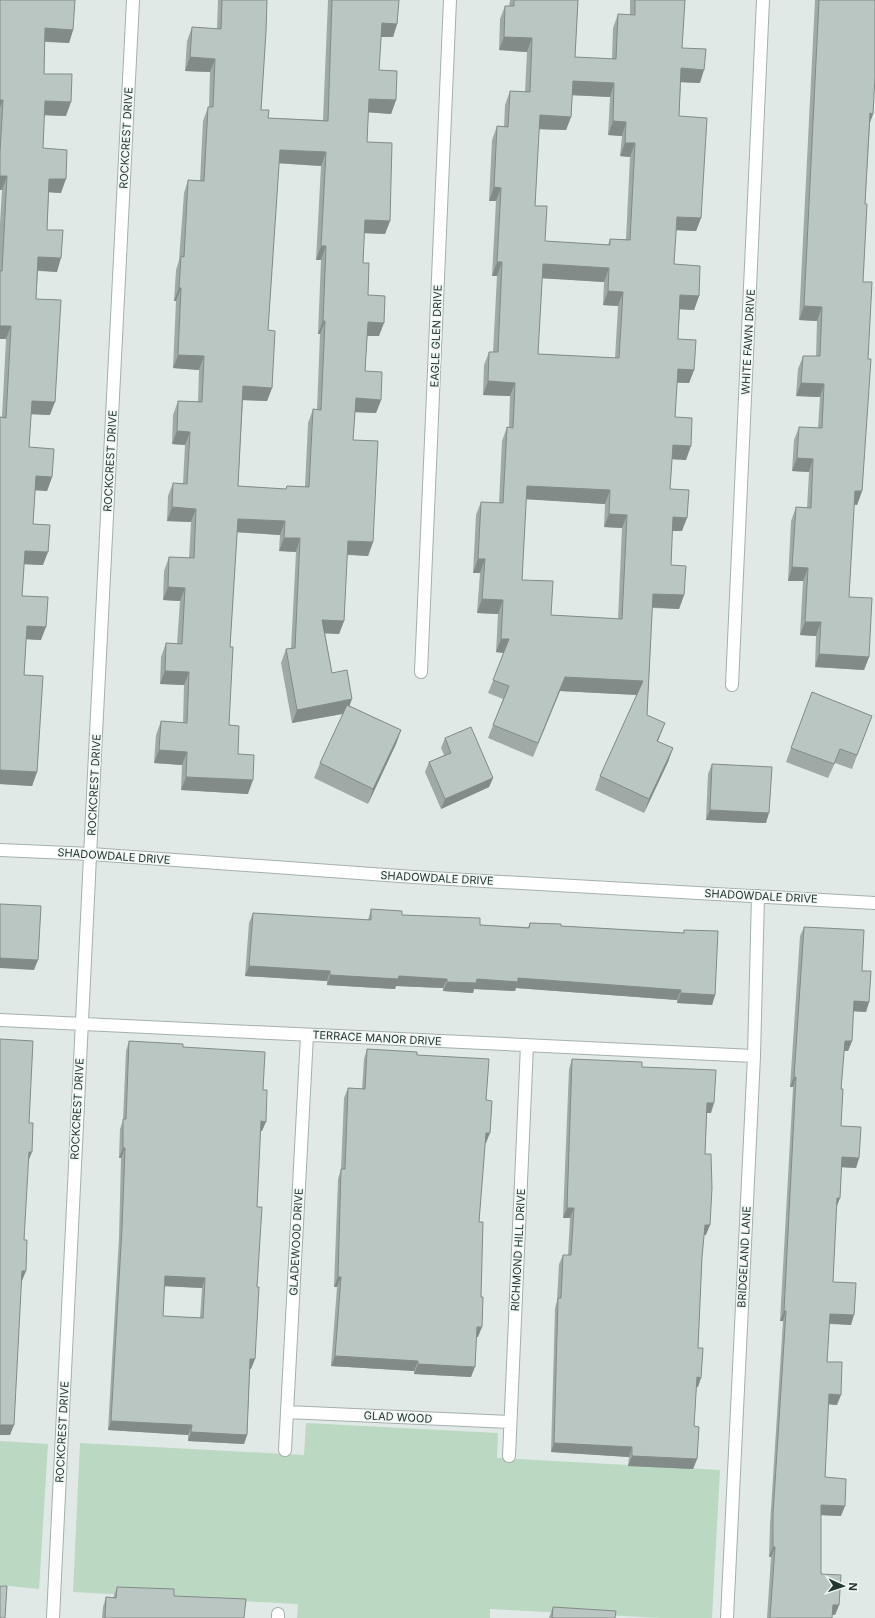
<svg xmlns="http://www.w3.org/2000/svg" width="875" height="1618" viewBox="0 0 875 1618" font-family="Inter,sans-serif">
  <rect width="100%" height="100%" fill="#e0e9e5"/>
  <path fill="#bbd8c3" d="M306,1423l192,10 -1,25 223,12 -8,148h-51l-171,-9v9h-193l1,-14 -225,-12 7,-149 224,12z
    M0,1441l48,3 -9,145 -39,-4z"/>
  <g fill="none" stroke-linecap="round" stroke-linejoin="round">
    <defs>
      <path id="minor" d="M421,672l29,-672
        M732,685l31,-685
        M0,850l91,4 323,23 461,26
        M0,1020l754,36
        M287,1412l223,10
        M285,1450l22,-415
        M509,1456l18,-411
        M53,1618c25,-539 53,-1079 80,-1618
        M278,1618v-4
        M727,1618l27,-562 4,-160"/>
    </defs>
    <use href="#minor" stroke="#a4b0ab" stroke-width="14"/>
    <use href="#minor" stroke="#fff" stroke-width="12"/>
  </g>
  <path fill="#9faaa6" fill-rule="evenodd" d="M0,0l73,30 -4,13 -24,-1 -1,32 22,42 -22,-1 -1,33 18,45 -12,-1 -2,38 10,42 -19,-1 -2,28 14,116 -19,-1 -2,33 23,30 -5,14 -12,-1 -2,34 10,41 -19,-1 -2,32 19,44 -15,-1 -2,36 13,97 -5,14 -32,-2v-367h2l4,-78h-6v-116l2,-33h-2z
    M218,0h49l-6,110 7,8 55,2 5,-120h71l-2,24 -4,13h-12l-2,33 17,30 -5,14 -23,-2 -1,30 23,79 -5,13 -21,-1 -1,30 5,32 11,41h-12l-2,35 16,29 -5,13 -21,-1 -2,28 20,102 -5,14 -21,-1 -3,66 -5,13 -14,-1 7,40 18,33 51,24 -5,14 -28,60 -54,-26 6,-15 23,-49 -51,9 -11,-60 5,-14h5l5,-97 -17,-1 1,-16 -43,-3 -7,115 -1,78 9,29 10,40 -67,-4 1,-25 -28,-2 2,-28 5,-14 22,2 1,-38 -24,-1 1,-27 5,-14 11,1 3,-43 -17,-1 1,-29 5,-14 20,1 2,-36 -24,-1 1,-25 5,-13h10l2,-38 -13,-1 1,-29 5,-14 20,1 1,-32 -26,-2 3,-67h-2l2,-31 3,-10 5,-67 4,-13 12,1 3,-60 5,-14h1l1,-35 -25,-1 2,-30 5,-14 25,2zM279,163l42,3 -5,94h5l-3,74h2l-3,76 -4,-1 -5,14 -3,64 -18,-1 -1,3 -48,-3 5,-86 24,1 5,-13 -4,-58z
    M510,0h68l-3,57 37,2 1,-31 5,-14 12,1v-15h55l-3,48 18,35 -19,-1 -2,34 22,102 -5,13 -20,-1 -2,34 25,32 -5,14 -14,-1 -2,30 16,31 -5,13h-12l-2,34 11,43 -14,-1 -2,30 12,42h-10l-1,34 13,30 -5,14 -27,-1 -5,107 13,21 -3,5 16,7 -5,14 -24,51 -49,-23 5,-14 37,-81 -77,-4 -27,66 -45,-19 15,-39 -15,-6 16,-40 -8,-1 2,-38 -21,-1 3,-40h-7l3,-58 5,-13 18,1 3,-62 5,-14h2l1,-31 -27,-1 1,-30 5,-13h4l4,-76h-5l4,-75h-7l3,-61 5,-14 7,1 1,-22 5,-14 15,1 2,-40 -28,-2 1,-31 5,-13h4zM572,95l38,2 -2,38 14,1 -2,20 10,1 -4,82h-16l-2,6 -63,-4 -10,-35 4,-77 27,1 5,-13zM542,278l62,4 -1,23 15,1 -3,52 -77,-4zM526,499l79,5 -1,23 18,1 -4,91 -67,-4 -29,-35z
    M815,0h60l-2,114 -3,9 -5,81 -2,78 5,77 -6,132 -5,14 -3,-1 -5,93 20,60 -5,13 -49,-3 1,-31 -16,-1 3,-54h-15l3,-60 5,-14 11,1 2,-36 -17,-1 2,-31 5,-13 19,1 2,-31 -24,-1 2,-27 5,-13h13l1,-35 -18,-1z
    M872,716l-20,53 -17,-6 -7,15 -42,-16 5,-14z
    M445,738l48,40 -4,9 -48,22 -16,-37 4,-10 15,-7 -3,-7z
    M712,764l54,59 -60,-3 2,-46z
    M371,909l31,6 78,10 48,2 2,-4 31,3 122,7 1,-3 31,65 -3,10 -35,-2v-3l-161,-12 -1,3 -41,-2 -1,4 -30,-2v-3l-47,-2 -1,3 -68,-4v-4l-82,-5 4,-53 4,-10 115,7z
    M804,927l65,75 -3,10 -13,-1 -1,30 -4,10h-4l-3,38v37l18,32 -3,10 -15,-1 -1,31 -4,9 -3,75 18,43 -22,-1 -2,38 10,43 -9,-1 -3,73 16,39 -20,-1v59l18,31 -4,10 -3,-1v4h-65l4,-61h-2l1,-33 13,-203h-3l13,-234h-3l10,-151z
    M129,1041l54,6 80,43 -1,41h-2l-3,76 -6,162h-1l-3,66 -3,9 -56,-3v-6l-80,-5 11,-192 2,-80h-2l1,-29 3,-9 3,-69zM164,1286l38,2 -2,30 -37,-2z
    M367,1049l50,6 69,45v43h-1l-6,79 -1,115h-2l-5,40 -57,-3v-3l-83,-5 6,-79h-3l4,-108 3,-10 3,-71 4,-10 14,1 2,-30z
    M572,1059l70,8 69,46h-4l-2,41 1,81h-2l-2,22 -4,91v39h-2l-2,39 3,33 -4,10 -65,-3 1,-9 -78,-5 4,-144 2,-7 2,-37 4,-9h5l2,-37h-7l6,-149z
    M117,1587l57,9 70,22h-142l1,-11 3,-10 7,1z
    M553,1607l62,11h-66z"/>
  <path fill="#828b87" d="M382,23l15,1 -4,13h-16z
    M45,28l28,2 -4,13 -29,-2z
    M504,37l28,1 -5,14 -28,-2z
    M190,57l25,2 -5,13 -25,-1z
    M681,68l23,2 -4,13 -24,-1z
    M573,81l41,2 -4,14 -42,-2z
    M369,99l27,1 -5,14 -27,-2z
    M0,100h3l-3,8z
    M45,101l26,1 -5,14 -26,-1z
    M870,113l3,1 -5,13z
    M540,115l31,2 -5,13 -31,-1z
    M613,121l13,1 -4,14 -14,-1z
    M625,143h10l-5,14 -10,-1z
    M280,150l46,2 -5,14 -46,-3z
    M0,176h7l-5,14h-2z
    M49,179h17l-5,14 -16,-1z
    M494,187l7,1 -5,13h-7z
    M677,217l24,1 -5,13 -24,-1z
    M365,220l25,1 -5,13 -25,-1z
    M321,246h5l-5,14h-5z
    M38,257l23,1 -4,14 -24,-2z
    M497,262h5l-5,14h-5z
    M543,264l66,4 -5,14 -66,-4z
    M179,288h2l-5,13h-2z
    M608,291l15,1 -5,14 -15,-1z
    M680,295l19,1 -5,14 -19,-1z
    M804,306l18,1 -5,14 -18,-1z
    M323,321h2l-5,13h-2z
    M368,322l16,1 -5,13h-16z
    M0,326h11l-5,13h-6z
    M178,355l26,1 -5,14 -26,-2z
    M678,369l16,1 -5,13 -16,-1z
    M488,381l27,2 -5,13 -27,-1z
    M801,383l23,1 -4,13 -24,-1z
    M243,386l29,2 -5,13 -29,-1z
    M356,398l25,2 -5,13 -25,-1z
    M32,401l23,1 -5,13 -23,-1z
    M177,431l13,1 -5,13 -13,-1z
    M673,445l18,1 -5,14 -18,-1z
    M797,458l16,1 -4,13 -17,-1z
    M36,476l16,1 -5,14 -16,-1z
    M527,486l83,4 -5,14 -83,-5z
    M855,491h7l-5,14 -7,-1z
    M172,507l24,2 -5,13 -24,-1z
    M609,514l18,1 -5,13 -18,-1z
    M673,517l14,1 -5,13h-14z
    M238,519l47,2 -5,14 -47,-3z
    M284,538h16l-4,14 -17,-1z
    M348,541l25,1 -5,14 -25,-2z
    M25,551l23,1 -5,13 -23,-1z
    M478,559h7l-5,14h-7z
    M792,567l16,1 -5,13h-15z
    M168,587l17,1 -5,13 -17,-1z
    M653,594l31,1 -5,14 -31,-2z
    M482,599l21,1 -5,14 -21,-1z
    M322,620l22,1 -5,13 -22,-1z
    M805,622h16l-5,14 -16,-1z
    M27,626l19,1 -5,13 -19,-1z
    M501,639h8l-5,14 -8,-1z
    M819,654l50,3 -5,13 -49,-3z
    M165,671l24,1 -5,13 -24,-1z
    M565,677l78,4 -5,14 -78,-4 -27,66z
    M352,699l-5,14 -55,10 5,-13z
    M665,723l-5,13 -8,19 5,-14z
    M401,730l-5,14 -28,60 5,-15z
    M673,748l-5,14 -24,51 5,-14z
    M159,750l28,2 -5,13 -28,-2z
    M0,770l37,2 -5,14 -32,-2z
    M186,777l67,3 -5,14 -67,-4z
    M493,778l-4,9 -48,22 4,-10z
    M710,810l59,3 -3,10 -60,-3z
    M0,958l38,2 -4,10 -34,-2z
    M249,966l81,5 -3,10 -82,-5z
    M330,975l69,1 48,3 -4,9 -47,-2 -1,3 -68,-4z
    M518,978l163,12 -4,10 -161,-12 -1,3 -41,-2 -1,4 -30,-2 4,-9 30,-3z
    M681,993l34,2 -3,10 -35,-2z
    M854,1001l15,1 -3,10 -16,-1z
    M845,1041h7l-4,10 -7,-1z
    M794,1077h2l-3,10h-3z
    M707,1103h7l-3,10h-7z
    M261,1121l5,1 -4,9h-5z
    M486,1133h4l-4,10h-4z
    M123,1148h2l-4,10h-2z
    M29,1152h3l-4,10z
    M842,1157l17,1 -3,10 -18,-1z
    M837,1198h3l-4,10z
    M567,1208h7l-4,10h-7z
    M705,1225h5l-4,10h-5z
    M22,1271h4l-4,10 -4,-1z
    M165,1276l40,2 -3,10 -41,-2z
    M338,1277h3l-4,10h-3z
    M784,1311h2l-3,10h-3z
    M830,1314l24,1 -3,10 -25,-2z
    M477,1327h5l-4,10h-5z
    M335,1356l83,5 -4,10 -83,-5z
    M250,1359h5l-4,10h-4z
    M418,1364l57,3 -4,10 -57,-3z
    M697,1377l4,1 -3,9h-5z
    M829,1394l12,1 -4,10 -12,-1z
    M111,1421l81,4 -4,10 -80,-5z
    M0,1425h14l-4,10h-10z
    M191,1432l56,3 -3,9 -56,-3z
    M554,1443l78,4 -3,10 -78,-5z
    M632,1456l65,3 -4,10 -65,-3z
    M821,1505l24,1 -4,10 -23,-1z
    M773,1547h2l-4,10h-2z
    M833,1605h6l-4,10 -6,-1z"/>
  <path fill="#b9c6c1" stroke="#828b87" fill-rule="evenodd" d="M0,0h75l-2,30 -28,-2 -1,46h28l-1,28 -26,-1 -2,47 24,2 -1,29h-17l-2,51h16l-2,28 -23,-1 -2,42 25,1 -6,102 -23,-1 -3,46 25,2 -2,28 -16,-1 -3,48 17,1 -2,27 -23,-1 -3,45 26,1 -2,30 -19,-1 -3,49 19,1 -6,96 -37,-2v-353l6,1 5,-92h-11v-55h2l5,-95h-7v-24l3,-52h-3z
    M222,0h45l-1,32 -5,78h8l-1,8 60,3 4,-121h67l-2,24 -15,-1 -3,47 18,1 -1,29 -27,-1 -2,43 25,1 -2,78 -25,-1 -2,43h6l-1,32 17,1 -1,27 -16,-1 -3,49 17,1 -1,28 -25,-2 -3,42 25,1 -5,101 -25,-1 -4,80 -22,-1 10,53 15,-3 5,29 -55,11 -11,-61 9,-1 5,-110h-16l1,-17 -47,-2 -8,128h3l-4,78 10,1 -1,28 16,1 -1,25 -67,-3 1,-25 -28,-2 2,-29 26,2 2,-51 -24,-1 1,-28 16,1 3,-56 -17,-1 1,-30 25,1 2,-49 -24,-2 1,-24 14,1 3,-52 -13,-1 1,-30 24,1 2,-46 -26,-1 3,-67h-2l2,-32 3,1 4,-77 16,1 4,-74h5l2,-48 -25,-2 2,-30 29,2zM280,150l46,2 -5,94h5l-3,75h2l-4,89 -8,-1 -4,78 -22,-1 -1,3 -48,-3 5,-100 29,2 3,-57 -7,-1z
    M514,0h64l-3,57 41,2 2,-45 17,1v-15h50l-3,48 24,1 -2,21 -23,-2 -2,48 28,2 -6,100 -24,-1 -3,47 26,2 -1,30 -19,-1 -2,44 18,1 -2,30 -16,-1 -3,48 17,1 -1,28 -18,-1 -3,44 19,1 -2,28 -14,-1 -2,48 15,1 -2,29 -31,-1 -6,121 18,8 -8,18 16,7 -24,51 -49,-23 43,-95 -78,-4 -27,66 -45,-18 16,-39 -16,-6 16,-41h-8l2,-39 -21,-1 3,-40h-7l3,-57 22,1 4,-76 6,1 2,-45 -27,-2 1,-29h9l4,-90h-5l4,-74 -7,-1 3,-61 11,1 2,-36 20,1 2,-54 -28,-1 1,-31h9zM573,81l41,2 -1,38 13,1 -1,21h10l-5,97 -20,-1v6l-65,-4 2,-35h-12l5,-91 31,2zM543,264l66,4 -1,23 15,1 -4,66 -81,-4zM527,486l83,4 -1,24 18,1 -5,104 -71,-4 2,-34 -31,-1z
    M819,0h56v77l-2,37 -3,-1 -5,91h2l-4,78h9l-4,77h3l-9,132h-7l-6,106 23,1 -3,59 -50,-3 2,-32h-16l3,-54 -16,-1 4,-60 15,1 2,-49 -16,-1 2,-31 23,1 2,-44 -23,-1 2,-27h17l2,-49 -18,-1z
    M812,692l60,24 -15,39 -17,-6 -6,15 -43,-16z
    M347,705l54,25 -28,59 -53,-26z
    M471,727l22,51 -48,21 -16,-37 22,-9 -6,-15z
    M712,764l60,3 -3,46 -59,-3z
    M0,904l41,2 -3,54 -38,-2z
    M371,909l31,2v4l78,3v7l49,3 1,-5 31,1v2l123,7v-3l34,1 -3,64 -34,-2v-3l-163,-12v4l-41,-3 -1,4 -29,-1v-3l-48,-3 -1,3 -68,-4v-4l-81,-5 4,-53 118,7z
    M804,927l60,3 -2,41h9l-2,31 -15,-1 -2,40h-7l-4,48h2l-2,37 20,1 -2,31 -17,-1 -2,41h-3l-4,84 23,1 -2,32 -24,-1 -3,48h15l-1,33 -12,-1 -4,83 21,2 -1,27 -24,-1v69l20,1 -2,30h-6l-1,13h-62l5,-71h-2v-33l13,-203h-2l12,-234h-2z
    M0,1039l33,2 -4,82h4l-1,29h-3l-5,88h3l-1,31h-4l-8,154h-14z
    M129,1041l54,3v3l82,5 -2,38h4l-1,32 -5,-1 -4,86h5l-5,80h2l-4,72h-5l-3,76 -56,-3 1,-7 -81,-4 11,-193 3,-80h-2v-29h3zM165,1276l40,2 -2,40 -40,-2z
    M367,1049l50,3v3l72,4 -3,41 6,1 -2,32h-4l-7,89h4l-2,75h2l-1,30h-5l-2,40 -57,-3v-3l-83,-5 6,-79h-3l3,-108h4l3,-81 17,1z
    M572,1059l70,3v5l74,3 -2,33h-7l-2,51h6l1,34 -2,37h-5l-3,32 -4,91h5l-2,30 -4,-1 -3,49 5,1 -2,32 -65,-3v-9l-78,-4 4,-145h3l2,-43h8l3,-47h-7z
    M0,1586h7l-2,32h-5z
    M117,1587l57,2v7l72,3 -2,19h-139l1,-21 10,1z
    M553,1607l63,4 -1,7h-63z"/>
  <g text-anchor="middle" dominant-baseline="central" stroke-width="3" stroke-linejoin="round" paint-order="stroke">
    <g font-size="11" fill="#233731" stroke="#f0f6f3">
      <text transform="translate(126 138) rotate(-87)">ROCKCREST DRIVE</text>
      <text transform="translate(436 336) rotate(-88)">EAGLE GLEN DRIVE</text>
      <text transform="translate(748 342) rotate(-87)">WHITE FAWN DRIVE</text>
      <text transform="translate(110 461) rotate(-87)">ROCKCREST DRIVE</text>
      <text transform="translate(94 785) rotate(-87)">ROCKCREST DRIVE</text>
      <text transform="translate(114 856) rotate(4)">SHADOWDALE DRIVE</text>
      <text transform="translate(437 878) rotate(3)">SHADOWDALE DRIVE</text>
      <text transform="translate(761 896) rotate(3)">SHADOWDALE DRIVE</text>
      <text transform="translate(377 1038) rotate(3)">TERRACE MANOR DRIVE</text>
      <text transform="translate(77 1109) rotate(-87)">ROCKCREST DRIVE</text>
      <text transform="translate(296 1242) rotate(-87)">GLADEWOOD DRIVE</text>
      <text transform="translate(518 1250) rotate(-87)">RICHMOND HILL DRIVE</text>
      <text transform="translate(744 1257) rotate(-87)">BRIDGELAND LANE</text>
      <text transform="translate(398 1417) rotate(3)">GLAD WOOD</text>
      <text transform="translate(62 1432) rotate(-87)">ROCKCREST DRIVE</text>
    </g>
  </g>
  <g transform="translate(843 1586) rotate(93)" stroke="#f0f6f3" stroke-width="3" paint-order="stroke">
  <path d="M0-3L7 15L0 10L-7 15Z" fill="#233731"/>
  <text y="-6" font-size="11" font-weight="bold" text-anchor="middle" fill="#233731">N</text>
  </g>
</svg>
